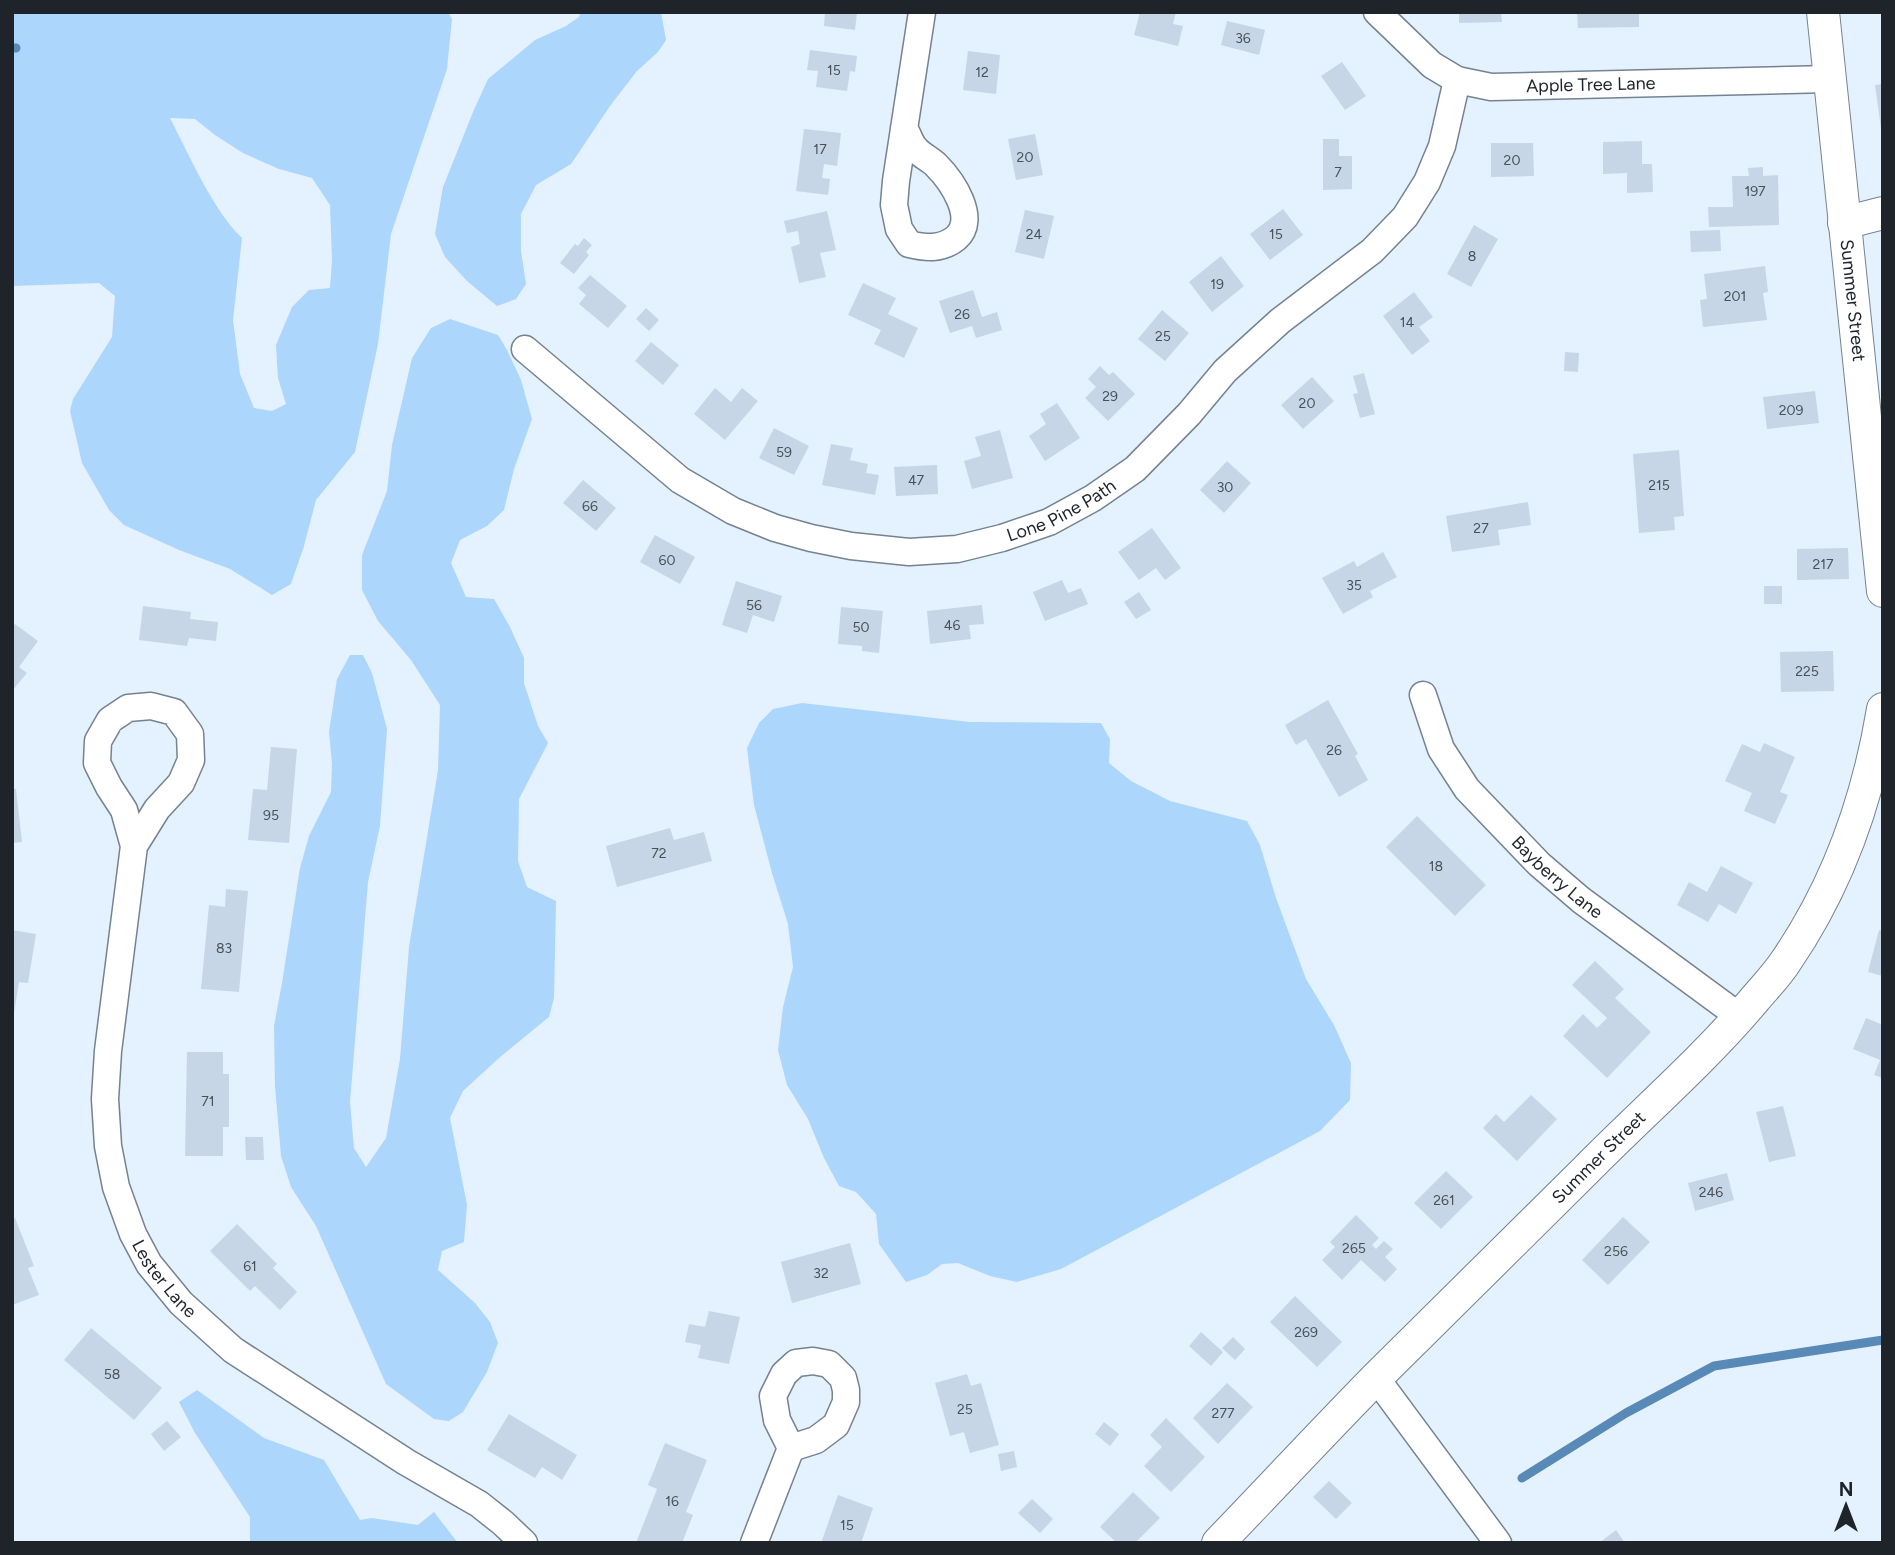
<svg xmlns="http://www.w3.org/2000/svg" width="1895" height="1555" viewBox="0 0 1895 1555" font-family="Figtree,sans-serif">
  <rect width="100%" height="100%" fill="#e4f1fe"/>
  <path fill="#add6fd" fill-rule="evenodd" d="M12,12h436l4,7 -5,50 -56,165 -13,110 -23,108 -39,48 -12,46 -13,38 -19,11 -42,-26 -51,-19 -55,-25 -15,-15 -27,-47 -12,-52 3,-12 39,-62 3,-41 -16,-13 -87,3zM170,118l25,1 20,16 28,18 36,16 33,9 18,27 2,55 -2,28 -21,2 -17,17 -16,38 2,33 8,26 -14,7 -18,-3 -14,-34 -7,-54 9,-82c-28,-26 -54,-85 -72,-120z
    M581,12h80l5,28 -8,12 -21,19 -27,35 -39,58 -35,21 -15,29v37l5,33 -10,15 -19,7 -30,-25 -22,-24 -10,-23 8,-47 30,-75 15,-33 47,-39 31,-14 13,-9z
    M450,319l48,16 9,15 14,30 11,39 -18,50 -10,41 -17,16 -27,14 -9,23 15,34 28,2 16,28 14,31v25l14,43 10,17 -29,56 -1,62 9,26 29,14 -2,97 -5,19 -50,41 -36,33 -13,27 17,87 -3,37 -22,9 -4,19 37,33 15,19 8,21 -11,29 -24,40 -14,9 -15,-2 -48,-35 -70,-158 -25,-39 -10,-31 -6,-70 -1,-60 8,-43 18,-115 9,-32 22,-44 1,-28 -3,-32 8,-53 13,-24h13l9,18 15,56 -7,97 -12,56 -18,220 4,46 12,19 20,-29 14,-79 9,-112 29,-177 2,-65 -29,-45 -33,-39 -16,-31v-35l25,-64 5,-46 20,-87 19,-30z
    M802,703l168,19 131,1 9,16 -1,24 22,18 39,20 77,20 13,24 16,53 30,81 28,46 17,38 -1,37 -30,31 -259,138 -44,13 -27,-6 -32,-13 -16,1 -15,11 -21,7 -27,-38 -3,-30 -20,-22 -17,-6 -15,-28 -16,-39 -21,-34 -9,-35 5,-43 10,-40 -5,-43 -16,-51 -18,-68 -7,-57 12,-25 14,-14z
    M197,1390l67,48 60,22 36,60 12,-2 46,7 16,-13 24,31h-208v-26l-55,-84 -16,-31z"/>
  <g fill="none" stroke-linecap="round" stroke-linejoin="round">
    <path stroke="#598ab7" stroke-width="9" d="M12,48h4
      M1522,1478l104,-65 88,-47 169,-26"/>
  </g>
  <path fill="#c6d6e6" d="M825,12h32l-2,18 -31,-4z
    M1140,12h36l-3,12 10,2 -5,20 -44,-11z
    M1459,12h42l1,10 -43,1z
    M1577,12h62v15l-61,1z
    M1227,21l38,9 -6,25 -38,-10z
    M810,50l47,6 -2,16 -5,-1 -3,20 -31,-4 2,-16 -11,-1z
    M968,51l32,4 -4,39 -33,-4z
    M1342,62l24,34 -21,14 -24,-34z
    M1883,84v44h-2l-6,-43z
    M804,129l37,4 -4,33 -13,-2 -2,14 8,1 -2,16 -32,-4z
    M1035,134l8,41 -27,5 -8,-41z
    M1323,139h16v17h13v33l-29,1z
    M1642,141v23h10l1,28 -26,1v-20l-24,1v-32z
    M1491,143h42l1,33 -43,1z
    M1763,167v9l15,-1 1,50 -70,2 -1,-20h25l-1,-31h17l-1,-8z
    M1283,209l20,26 -33,25 -20,-26z
    M1025,210l29,6 -10,43 -29,-7z
    M827,211l9,39 -16,3 6,24 -27,6 -8,-36 9,-3 -2,-13 -11,2 -3,-12z
    M1474,225l24,14 -27,48 -24,-13z
    M1720,230l1,21 -30,1 -1,-21z
    M584,238l8,7 -6,7 3,3 -15,19 -14,-11 15,-19 3,2z
    M1221,256l23,30 -32,26 -23,-30z
    M1765,266l3,26 -5,1 4,27 -64,7 -3,-27 7,-1 -3,-25z
    M590,275l37,31 -19,22 -29,-24 7,-9 -8,-7z
    M863,283l33,15 -8,16 30,14 -14,30 -30,-14 7,-14 -33,-15z
    M973,290l9,27 15,-5 5,18 -26,8 -4,-12 -22,7 -11,-32z
    M1414,292l19,25 -14,10 11,14 -18,14 -29,-39z
    M646,308l13,12 -10,11 -13,-12z
    M1162,310l27,23 -24,28 -27,-22z
    M651,342l28,23 -16,20 -28,-24z
    M1565,352l14,1 -1,19 -14,-1z
    M1100,366l9,9 4,-3 22,22 -27,27 -23,-23 11,-11 -8,-8z
    M1364,373l11,41 -15,4 -7,-24 5,-1 -5,-17z
    M1312,377l22,24 -31,28 -22,-24z
    M715,388l16,14 11,-14 16,13 -33,39 -31,-26z
    M1815,391l4,32 -52,6 -4,-32z
    M1057,403l23,35 -35,23 -16,-25 17,-12 -6,-10z
    M774,428l35,18 -15,29 -35,-17z
    M1000,430l13,48 -41,11 -8,-28 17,-5 -6,-19z
    M831,444l22,4 -3,12 18,4 -2,9 13,2 -4,20 -53,-10z
    M1679,450l5,66 -10,1 1,13 -36,3 -6,-79z
    M1227,461l24,22 -27,30 -24,-23z
    M937,465l1,29 -42,2 -2,-29z
    M583,480l33,28 -20,23 -33,-28z
    M1528,502l3,23 -33,5 2,15 -48,7 -6,-36z
    M1152,528l29,40 -16,12 -9,-12 -17,12 -21,-28z
    M655,535l40,22 -15,27 -40,-22z
    M1848,548l1,31 -52,1v-31z
    M1383,552l14,25 -27,14 3,6 -30,17 -21,-36 32,-17 3,6z
    M1062,580l6,13 13,-5 7,16 -43,17 -12,-29z
    M736,581l46,15 -8,26 -21,-7 -6,18 -25,-8z
    M1764,586h18v18h-18z
    M1139,592l12,18 -15,9 -12,-17z
    M982,605l2,19 -15,1 2,14 -41,5 -3,-33z
    M143,606l48,6 -1,7 28,3 -2,19 -27,-3 -2,8 -48,-6z
    M841,607l42,4 -4,42 -17,-2v-5l-24,-2z
    M15,624l23,17 -19,26 8,6 -15,18v-64z
    M1833,651l1,40 -53,1 -1,-40z
    M1328,700l30,54 -3,2 13,24 -29,17 -33,-58 -10,6 -11,-20z
    M1764,743l31,14 -15,35 8,3 -13,29 -31,-13 8,-18 -27,-12 17,-37 18,8z
    M271,747l26,2 -8,94 -41,-3 5,-51 14,1z
    M12,789h4l6,53 -10,1z
    M1417,816l69,69 -31,31 -69,-69z
    M670,828l4,12 30,-8 8,29 -95,26 -11,-41z
    M1721,866l32,17 -17,31 -17,-10 -11,18 -31,-17 12,-23 18,10z
    M226,889l22,2 -9,101 -38,-3 8,-84 16,2z
    M12,930l24,4 -8,49 -9,-1 -5,31h-2z
    M1879,930l4,1v45l-15,-4z
    M1595,961l29,28 -9,9 36,34 -44,46 -44,-42 20,-22 14,14 10,-10 -35,-33z
    M1866,1018l17,7v53l-9,-3 6,-15 -27,-11z
    M187,1052h36v22h6v53h-6v29h-38z
    M1531,1095l26,24 -40,42 -34,-33 13,-14 8,8z
    M1783,1106l13,50 -27,6 -13,-50z
    M245,1137h18l1,23h-18z
    M1446,1171l27,26 -32,32 -27,-26z
    M1727,1173l7,27 -39,11 -7,-28z
    M1356,1215l23,23 -7,7 4,4 8,-8 9,8 -8,8 12,12 -12,13 -24,-22 -19,20 -20,-20 13,-13 -5,-5z
    M1623,1217l27,25 -42,43 -26,-25z
    M15,1218l19,48 -6,2 11,27 -27,10v-86z
    M237,1224l40,40 -4,4 24,24 -17,18 -25,-24 -5,5 -40,-40z
    M850,1243l11,41 -69,19 -11,-41z
    M1295,1296l47,46 -25,25 -47,-45z
    M709,1311l31,6 -11,47 -31,-6 3,-13 -16,-3 4,-18 16,3z
    M91,1328l71,60 -28,32 -70,-60z
    M1201,1332l22,20 -12,14 -22,-20z
    M1233,1337l12,12 -10,11 -13,-12z
    M967,1374l4,12 10,-3 18,62 -29,8 -6,-21 -14,4 -15,-53z
    M1227,1383l26,24 -35,37 -25,-26z
    M509,1414l68,41 -15,25 -20,-13 -7,11 -48,-28z
    M1166,1418l39,39 -34,35 -27,-26 18,-19 -12,-12z
    M167,1421l14,16 -17,14 -13,-17z
    M1104,1422l15,12 -9,12 -15,-12z
    M665,1443l42,17 -21,52 7,3 -11,28h-46l21,-54 -9,-4z
    M1014,1451l3,16 -16,4 -3,-17z
    M1329,1481l23,22 -16,16 -23,-22z
    M1133,1492l27,26 -25,25h-18l-17,-16z
    M838,1495l35,13 -12,35h-40z
    M1032,1499l21,20 -13,14 -22,-20z
    M1616,1530l9,13h-26z"/>
  <g fill="none" stroke-linecap="round" stroke-linejoin="round">
    <defs>
      <g id="minor">
        <path id="s1" d="M1377,12l55,53 25,15 34,7 338,-8"/>
        <path d="M904,128c4,6 6,15 11,20 5,7 15,11 21,17 16,16 42,54 20,73 -15,12 -31,10 -47,6l-10,-15 -5,-24 2,-24 26,-169"/>
        <path id="s2" d="M525,349l155,131 53,31 42,17 36,10 40,8 58,6 48,-3 45,-11 47,-16 44,-24 42,-29 54,-55 36,-43 55,-50 92,-70 33,-34 22,-35 15,-36 15,-66"/>
        <path id="s3" d="M1423,695l18,54 26,40 72,75 42,36 159,117"/>
        <path id="s4" d="M134,846l23,-37 24,-26 10,-23 -1,-26 -16,-22 -23,-6 -23,2 -18,12 -12,21 -1,22 12,24 15,23 10,36 -26,205 -3,48 3,47 8,41 17,47 16,30 32,39 52,47 173,112 73,42 24,19 21,20"/>
        <path d="M1376,1378l122,165"/>
        <path d="M754,1543l37,-95 -14,-28 -4,-24 11,-22 12,-11 17,-2 16,3 14,14 3,12v12l-10,23 -20,15 -25,8"/>
      </g>
      <g id="tertiary">
        <path id="s5" d="M1823,12l60,579"/>
        <path d="M1844,223l39,-10"/>
        <path id="s6" d="M1218,1543c53,-55 105,-111 159,-166 69,-69 139,-138 209,-207 56,-57 117,-109 169,-171 10,-12 22,-24 31,-38 52,-76 82,-161 97,-252"/>
      </g>
    </defs>
    <use href="#minor" stroke="#748291" stroke-width="29"/>
    <use href="#tertiary" stroke="#748291" stroke-width="34"/>
    <use href="#minor" stroke="#fff" stroke-width="26"/>
    <use href="#tertiary" stroke="#fff" stroke-width="32"/>
  </g>
  <g text-anchor="middle" dominant-baseline="central" stroke-width="5" stroke-linejoin="round" paint-order="stroke">
    <g font-size="14" fill="#485059">
      <text x="1243" y="38">36</text>
      <text x="834" y="70">15</text>
      <text x="982" y="72">12</text>
      <text x="820" y="149">17</text>
      <text x="1025" y="157">20</text>
      <text x="1512" y="160">20</text>
      <text x="1338" y="172">7</text>
      <text x="1755" y="191">197</text>
      <text x="1034" y="234">24</text>
      <text x="1276" y="234">15</text>
      <text x="1472" y="256">8</text>
      <text x="1217" y="284">19</text>
      <text x="1735" y="296">201</text>
      <text x="962" y="314">26</text>
      <text x="1407" y="322">14</text>
      <text x="1163" y="336">25</text>
      <text x="1110" y="396">29</text>
      <text x="1307" y="403">20</text>
      <text x="1791" y="410">209</text>
      <text x="784" y="452">59</text>
      <text x="916" y="480">47</text>
      <text x="1659" y="485">215</text>
      <text x="1225" y="487">30</text>
      <text x="590" y="506">66</text>
      <text x="1481" y="528">27</text>
      <text x="667" y="560">60</text>
      <text x="1823" y="564">217</text>
      <text x="1354" y="585">35</text>
      <text x="754" y="605">56</text>
      <text x="952" y="625">46</text>
      <text x="861" y="627">50</text>
      <text x="1807" y="671">225</text>
      <text x="1334" y="750">26</text>
      <text x="271" y="815">95</text>
      <text x="659" y="853">72</text>
      <text x="1436" y="866">18</text>
      <text x="224" y="948">83</text>
      <text x="208" y="1101">71</text>
      <text x="1711" y="1192">246</text>
      <text x="1444" y="1200">261</text>
      <text x="1354" y="1248">265</text>
      <text x="1616" y="1251">256</text>
      <text x="250" y="1266">61</text>
      <text x="821" y="1273">32</text>
      <text x="1306" y="1332">269</text>
      <text x="112" y="1374">58</text>
      <text x="965" y="1409">25</text>
      <text x="1223" y="1413">277</text>
      <text x="672" y="1501">16</text>
      <text x="847" y="1525">15</text>
    </g>
    <g font-size="18" fill="#1e242a" stroke="#e4f1fe">
      <text stroke="none"><textPath href="#s1" startOffset="240">Apple Tree Lane</textPath></text>
      <text stroke="none"><textPath href="#s5" startOffset="290">Summer Street</textPath></text>
      <text stroke="none"><textPath href="#s2" startOffset="606">Lone Pine Path</textPath></text>
      <text stroke="none"><textPath href="#s3" startOffset="231">Bayberry Lane</textPath></text>
      <text stroke="none"><textPath href="#s6" startOffset="542">Summer Street</textPath></text>
      <text stroke="none"><textPath href="#s4" startOffset="812">Lester Lane</textPath></text>
    </g>
  </g>
  <rect width="1895" height="1555" fill="none" stroke="#1e242a" stroke-width="28"/>
  <g transform="translate(1846 1506)" stroke="#e4f1fe" stroke-width="5" paint-order="stroke">
  <path d="M0-5L12 26L0 18L-12 26Z" fill="#1e242a"/>
  <text y="-10" font-size="19" font-weight="bold" text-anchor="middle" fill="#1e242a">N</text>
  </g>
</svg>
